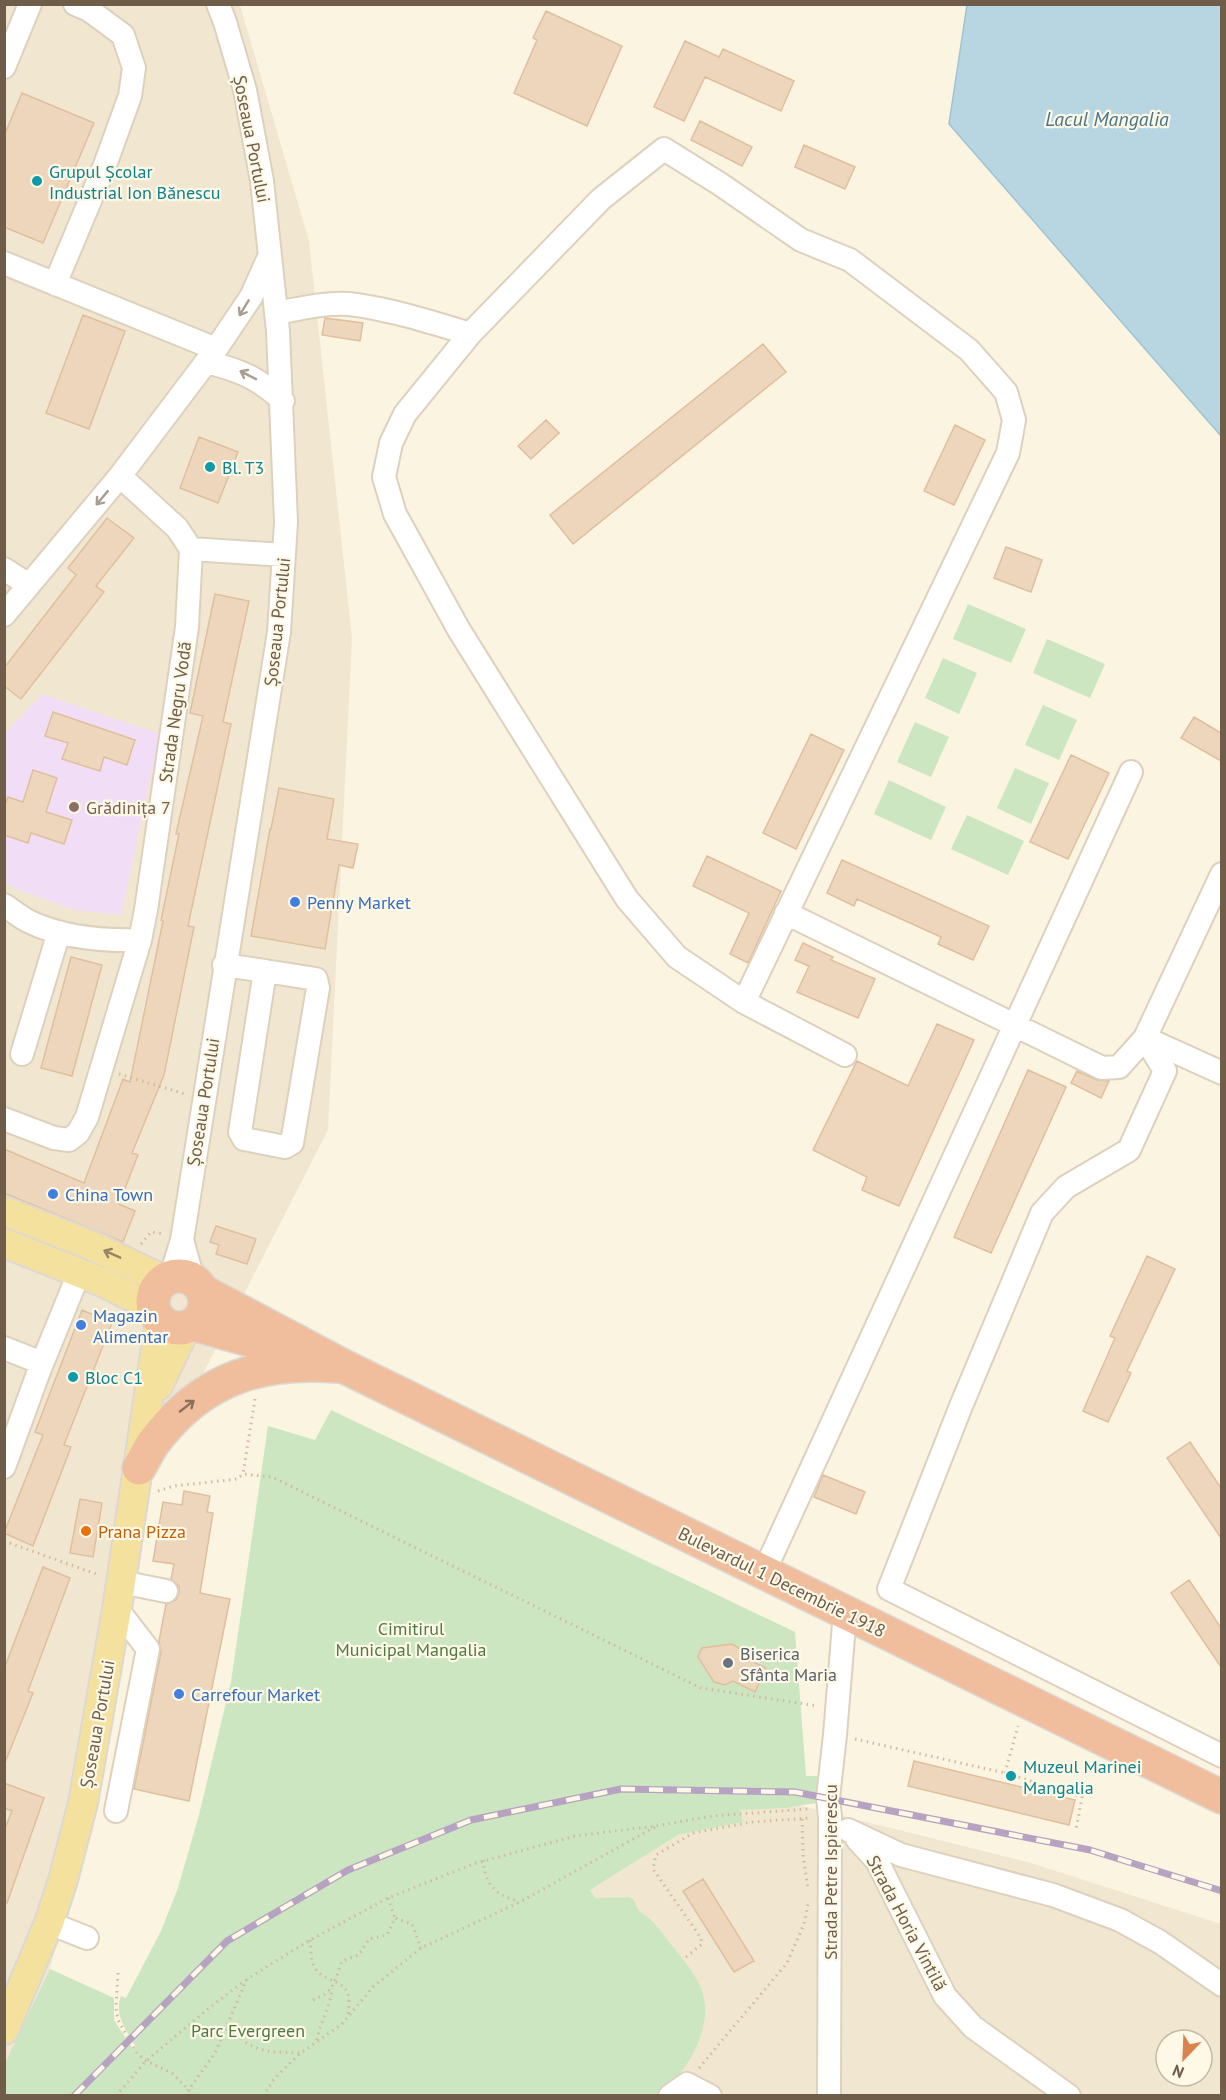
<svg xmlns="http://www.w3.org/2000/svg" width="1226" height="2100" viewBox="0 0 1226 2100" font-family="'PT Sans',sans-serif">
  <rect width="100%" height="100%" fill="#faf4e1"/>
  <path fill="#f1e7d0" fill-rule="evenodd" d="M5,5h235l69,236 43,397 -24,492 -182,355 -52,313 -44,171 -45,96z
    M736,1800l62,5 233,58 190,61v171l-940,1 18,-24 379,-237 64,-13zM1166,2040h36v36h-36z"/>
  <path fill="#f1def6" d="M42,694l118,40 -39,181 -46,-5 -62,-22 -8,-8v-147z"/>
  <path fill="#cbe6c1" d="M968,604l58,25 -15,34 -58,-24z
    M1047,639l58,25 -15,34 -57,-25z
    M943,658l34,15 -18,41 -34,-16z
    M1043,705l34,15 -18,40 -34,-15z
    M915,722l34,15 -18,40 -34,-15z
    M1015,768l34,15 -18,41 -34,-16z
    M889,780l57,27 -15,33 -57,-26z
    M967,815l57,26 -16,34 -57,-26z
    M331,1410l464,222 11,144h11l-1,27 -31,5 -45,2 3,12 -65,13 -88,55 5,8 34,-1 4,2c3,4 3,9 6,12 3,3 8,5 11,8 9,8 16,20 24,29 26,32 41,52 24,95 -9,22 -24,40 -43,52l-650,1 -1,-31 46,-96 64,29v22l19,29 3,-2c-10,-17 -22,-32 -15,-51l5,2 35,-67 17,-43 21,-73 32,-133 37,-256 47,14z"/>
  <path fill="#b8d6e2" stroke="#9fc3d3" stroke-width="1.5" d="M967,5h254v431l-272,-312z"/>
  <path fill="#edd6bb" stroke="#dfbf9d" stroke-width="1.5" d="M546,11l76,35 -35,80 -73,-33 23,-53 -4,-2z
    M685,41l34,16 4,-8 71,32 -13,30 -76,-34 -21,44 -30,-14z
    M22,93l72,30 -51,120 -39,-16v-91z
    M700,121l52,26 -10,19 -51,-26z
    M804,145l51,22 -10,22 -50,-22z
    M83,315l42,16 -36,98 -43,-16z
    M325,318l38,5 -3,18 -38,-6z
    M763,344l23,28 -213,172 -23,-29z
    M546,420l13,13 -28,26 -13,-13z
    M955,425l30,15 -31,65 -30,-14z
    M199,437l39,15 -20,51 -38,-15z
    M107,518l27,20 -38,48 8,6 -83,107 -17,-13v-18l72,-93 -8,-7z
    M1006,547l36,13 -11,32 -37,-14z
    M215,594l34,7 -26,121 8,2 -43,202 6,1 -30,148 -32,78 6,2 -19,49 16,7 -12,31 -119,-49v-44l80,34 39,-104 7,3 33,-161 -2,-1 18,-86h-3l27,-118 -13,-3z
    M53,712l82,28 -8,25 -23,-8 -4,14 -38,-12 6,-16 -23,-7z
    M1194,717l27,16v28l-40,-23z
    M811,734l33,16 -48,99 -33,-16z
    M1071,755l38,18 -41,86 -38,-17z
    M33,770l24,8 -11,34 26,8 -8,24 -33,-11 -3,10 -24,-8v-28l4,-10 15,5z
    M279,788l55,11 -7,40 31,5 -5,24 -14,-3 -14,84 -74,-13 19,-107h1z
    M707,856l74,35 -33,72 -18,-9 19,-41 -56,-27z
    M842,860l147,66 -16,34 -35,-16 3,-7 -84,-38 -3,7 -27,-13z
    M803,943l30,14 -2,3 44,19 -17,39 -61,-26 12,-26 -14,-6z
    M71,957l31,8 -30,111 -31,-8z
    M937,1024l37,16 -75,166 -37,-16 5,-13 -54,-27 44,-89 51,25z
    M1028,1070l38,17 -75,166 -37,-16z
    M1077,1071l20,9 12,1 -8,17 -30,-15z
    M216,1226l40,13 -9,25 -31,-10 3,-9 -9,-3z
    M1147,1256l28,13 -48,102 4,2 -23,49 -25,-11 32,-73 -5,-2z
    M82,1310l30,13 -48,122 7,2 -38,99 -29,-13 39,-98 -8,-3z
    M1190,1442l31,46v50l-54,-80z
    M823,1475l42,17 -9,22 -42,-17z
    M184,1491l26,5 -3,16 6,1 -13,80 30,6 -41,202 -55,-12 27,-137 -2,-11 7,-37 10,-4 3,-7v-7l-8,-7 3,-15 -21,-3 10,-59 19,3z
    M80,1499l22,4 -9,54 -23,-4z
    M43,1567l27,11 -42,113 5,2 -29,72v-96z
    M1189,1580l32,48v39l-50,-74z
    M732,1644l10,6 2,8 22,10 -11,24 -22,-11 -8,4 -11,-3 -16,-25 4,-9z
    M914,1761l161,39 -6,25 -161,-39z
    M4,1783l40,15 -37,105 -3,-1v-71l8,-20 -8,-3z
    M703,1879l51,82 -20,11 -51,-81z"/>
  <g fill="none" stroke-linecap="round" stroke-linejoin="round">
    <defs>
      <path id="minor" d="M4,67l26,-63
        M4,263l212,86
        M55,284l50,-119 25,-69 4,-28 -11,-33 -34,-25 -14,-6
        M276,313c23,-4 50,-11 73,-9 41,5 82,18 121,30
        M207,362c34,9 50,15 76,39
        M191,549l93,6
        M4,569l25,16
        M4,615l116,-139 96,-127 35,-52 18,-40
        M1222,874l-77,164 20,33 -36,79 -63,37 -24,26 -81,193 -72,183 333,167
        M4,905c8,5 16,12 24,16 34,17 76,20 112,19l6,-30 41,-283 4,-78 -14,-21 -57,-52
        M786,913l316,155 17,-1 26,-29 77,35
        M224,965l41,6 -25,161 4,7 41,8 7,-4 26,-155 -2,-9 -51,-8
        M744,1002l264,-549 6,-33 -8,-28 -37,-42 -119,-90 -49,-20 -81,-56 -56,-35 -63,50 -131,135 -65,80 -14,29 -7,34 11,37 64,116 168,269 50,58 67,45 101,53
        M22,1054l37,-122
        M4,1119l50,19 15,2 9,-7 9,-16 53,-177
        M182,1240l11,39
        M171,1276l11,-36 97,-608 7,-110 -8,-191 -16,-150 -17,-91 -20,-68 -7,-18
        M4,1348l38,15
        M4,1467l35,-96 40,-98
        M764,1572l367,-800
        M121,1582l45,9
        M116,1811l32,-162 -31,-40
        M848,1830l53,25 152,40 67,25 40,22 62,43
        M857,1839l20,22 68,135 28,31 96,69
        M49,1923l38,15
        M670,2096l17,-12 23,12
        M829,2096l1,-279 -2,-19 7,-63 10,-123"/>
      <path id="major" d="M4,1211l89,35 71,34
        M4,1243l96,38 53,26
        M158,1386l28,-59
        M4,2030l45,-107 14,-43 20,-77 34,-194 43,-289"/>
      <path id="highway" d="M153 1302a26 26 0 1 1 52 0a26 26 0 1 1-52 0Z
        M204,1292l139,74 879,431
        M193,1324l88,25
        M139,1468c6,-10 11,-22 19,-31 47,-60 106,-77 180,-71"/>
    </defs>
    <use href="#minor" stroke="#ddd1be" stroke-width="26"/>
    <use href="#major" stroke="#dcd8d4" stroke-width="32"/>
    <use href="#highway" stroke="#dcd8d4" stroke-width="36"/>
    <path stroke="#d2ba9f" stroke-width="3" stroke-dasharray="1.5 4.5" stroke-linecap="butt" d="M119,1074l66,20
      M141,1244l10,-12 14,2
      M255,1399l-12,75 29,3 429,211 117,18
      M158,1491l16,-5 63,-7 6,-5
      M4,1541l95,34
      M855,1739l150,34 77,24 -6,33
      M1005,1773l13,-47
      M802,1819l1,36 5,33
      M483,1860c2,24 12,35 35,41
      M388,1898l7,20
      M310,1940c1,10 0,22 7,31 4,4 8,6 12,8 22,9 21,15 19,36
      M686,1957l16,-13 -1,-6 -48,-69 3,-14 37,-22 59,-11 58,-4
      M118,1973l-2,34 2,13 19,33 9,8 26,12 23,23
      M313,2000c22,-8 21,-19 29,-39l17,-6 10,-16 18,-4 8,-17 17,6 9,24
      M228,2026c6,5 11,11 17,16 18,12 36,10 56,11
      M317,2040c3,-19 14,-33 15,-52
      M699,2068l88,-105 17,-39 4,-20
      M116,2096l30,-35 63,-53 37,-28
      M184,2096l31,-43 32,-74 63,-39 78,-42 85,-34 102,-28 81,-10 56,-10 96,-7
      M263,2096l11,-17 12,-12 15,-14 41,-29 31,-37 48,-39 99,-46 135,-75"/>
    <use href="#minor" stroke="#fff" stroke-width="22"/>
    <use href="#major" stroke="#f5e19e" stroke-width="28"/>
    <use href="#highway" stroke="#f0be9c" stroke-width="33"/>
    <defs>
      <path id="rail" d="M74,2096l153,-155 121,-71 123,-50 150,-31 174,3 295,58 132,41"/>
    </defs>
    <use href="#rail" stroke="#b8a2c2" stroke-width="7"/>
    <use href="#rail" stroke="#fef8e7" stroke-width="4.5" stroke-dasharray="14" stroke-linecap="butt"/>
  </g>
  <defs><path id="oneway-shaft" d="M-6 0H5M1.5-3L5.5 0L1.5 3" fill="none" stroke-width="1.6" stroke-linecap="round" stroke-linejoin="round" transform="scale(1.5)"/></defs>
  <g stroke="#a99e92">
    <use href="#oneway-shaft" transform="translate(244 308) rotate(121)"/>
    <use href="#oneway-shaft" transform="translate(248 375) rotate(-153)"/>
    <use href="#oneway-shaft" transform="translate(102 498) rotate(130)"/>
  </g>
  <use stroke="#978563" href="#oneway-shaft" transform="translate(112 1254) rotate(-156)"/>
  <use stroke="#89705a" href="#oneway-shaft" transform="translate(187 1406) rotate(-38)"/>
  <g fill="#0f9aa8" stroke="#fef8e7" stroke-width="2">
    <circle cx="37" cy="181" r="6"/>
    <circle cx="210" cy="467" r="6"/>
    <circle cx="73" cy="1377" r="6"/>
    <circle cx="1011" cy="1776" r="6"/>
  </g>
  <circle fill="#8d6e63" stroke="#fef8e7" stroke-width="2" cx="74" cy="807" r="6"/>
  <g fill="#3f7fe0" stroke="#fef8e7" stroke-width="2">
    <circle cx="295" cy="902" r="6"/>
    <circle cx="53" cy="1194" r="6"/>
    <circle cx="81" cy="1325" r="6"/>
    <circle cx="179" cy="1694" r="6"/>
  </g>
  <circle fill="#e8710a" stroke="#fef8e7" stroke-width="2" cx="86" cy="1531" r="6"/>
  <circle fill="#6b7280" stroke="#fef8e7" stroke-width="2" cx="728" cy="1663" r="6"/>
  <g text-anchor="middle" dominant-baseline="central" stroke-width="4.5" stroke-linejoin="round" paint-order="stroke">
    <g font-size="18" fill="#6f5d4a" stroke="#fef8e7">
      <text transform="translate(252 139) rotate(79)">Șoseaua Portului</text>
      <text transform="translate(277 622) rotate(-84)">Șoseaua Portului</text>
      <text transform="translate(175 712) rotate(-82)">Strada Negru Vodă</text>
      <text transform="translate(203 1102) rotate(-81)">Șoseaua Portului</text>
      <text transform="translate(782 1582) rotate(26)">Bulevardul 1 Decembrie 1918</text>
      <text transform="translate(97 1724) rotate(-80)">Șoseaua Portului</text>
      <text transform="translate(830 1872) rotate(-90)">Strada Petre Ispierescu</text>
      <text transform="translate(907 1923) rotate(62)">Strada Horia Vintilă</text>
    </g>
    <g font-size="18" fill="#0d838f" stroke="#fef8e7" text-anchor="start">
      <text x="49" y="171">Grupul Școlar<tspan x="49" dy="21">Industrial Ion Bănescu</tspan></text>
      <text x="222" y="467">Bl. T3</text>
      <text x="85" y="1377">Bloc C1</text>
      <text x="1023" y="1766">Muzeul Marinei<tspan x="1023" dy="21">Mangalia</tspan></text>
    </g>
    <g font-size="18" fill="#785e54" stroke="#fef8e7" text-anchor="start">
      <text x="86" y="807">Grădinița 7</text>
    </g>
    <g font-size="18" fill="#366cbe" stroke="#fef8e7" text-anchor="start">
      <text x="307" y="902">Penny Market</text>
      <text x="65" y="1194">China Town</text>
      <text x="93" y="1315">Magazin<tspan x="93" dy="21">Alimentar</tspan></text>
      <text x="191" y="1694">Carrefour Market</text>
    </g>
    <g font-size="18" fill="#c56008" stroke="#fef8e7" text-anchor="start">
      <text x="98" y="1531">Prana Pizza</text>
    </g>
    <g font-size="18" fill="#4e7a46" stroke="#fef8e7">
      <text x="411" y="1628">Cimitirul<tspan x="411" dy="21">Municipal Mangalia</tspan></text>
      <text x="248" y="2030">Parc Evergreen</text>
    </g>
    <g font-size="18" fill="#5b616d" stroke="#fef8e7" text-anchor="start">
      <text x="740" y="1653">Biserica<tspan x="740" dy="21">Sfânta Maria</tspan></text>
    </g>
    <g font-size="20" font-style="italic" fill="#497588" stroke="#fef8e7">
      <text x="1107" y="119">Lacul Mangalia</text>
    </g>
  </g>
  <rect width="1226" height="2100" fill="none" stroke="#6f5d4a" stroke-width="12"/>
  <g transform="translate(1184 2058) rotate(203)"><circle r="28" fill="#fef8e7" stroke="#c5baa8" stroke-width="1.5"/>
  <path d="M0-4.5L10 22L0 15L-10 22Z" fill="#dc824e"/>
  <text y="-9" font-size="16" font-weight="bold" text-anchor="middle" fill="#6f5d4a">N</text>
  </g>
</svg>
